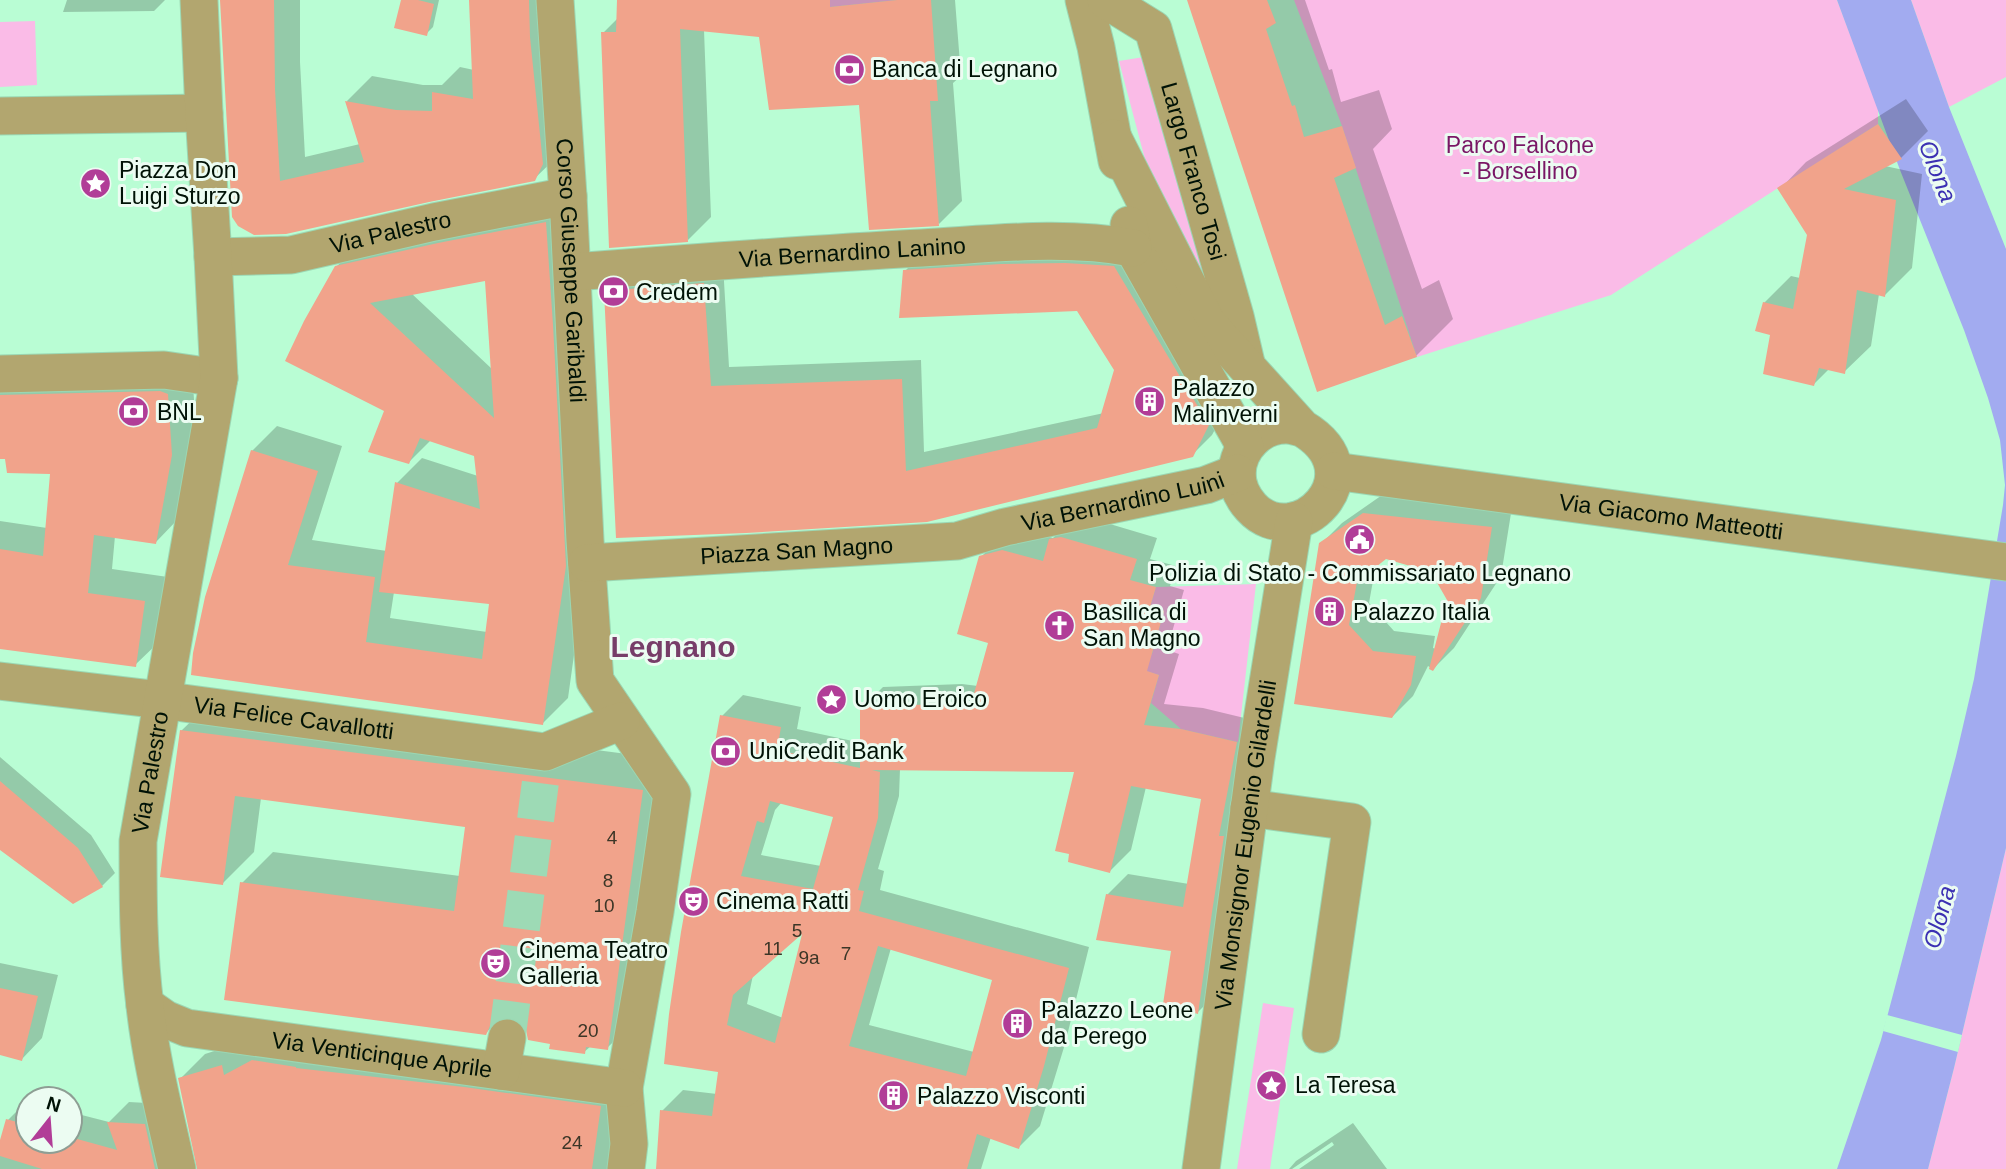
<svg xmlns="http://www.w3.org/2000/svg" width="2006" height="1169" viewBox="0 0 2006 1169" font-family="Helvetica,sans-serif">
  <rect width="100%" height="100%" fill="#b9fdd4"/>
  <path fill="#fabbe7" d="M830,0h67l-67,7z
    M1294,0h543l41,108v16l-267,171 -194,62 -75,-231z
    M1911,0h95v77l-57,30z
    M35,21l2,64 -37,2v-65z
    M1150,56l72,263 -71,-137 -32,-121z
    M1256,584l-18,158 -57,-13 -30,-26 8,-28 -27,-8 20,-13 12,-43 -14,-4 6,-20z
    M2006,848v321h-78l26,-101z
    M1263,1003l31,5 -24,161h-33z"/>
  <path fill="#a2abf0" d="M1837,0h74l38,107 57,142v599l-52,220 -26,101h-91l44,-129 75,-284 18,-77 29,-174 2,-20 -5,-45 -12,-42 -24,-68 -64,-160z"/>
  <path fill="#b9fdd4" d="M1887,1015l75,20 -4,17 -75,-21z"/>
  <path fill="#0003" fill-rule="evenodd" d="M67,0h98l-11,11 -91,1z
    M221,0h79v62l5,95 55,-13 -13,-43 25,-25 51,9h19l18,-18 14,3 11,-70h70l6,153 -27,26 -248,53z
    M403,0h36l-6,27 -7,7z
    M618,0h337l6,76 -8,7 9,118 -23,23 -78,-121 -101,-68 -56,-5 7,187 -23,23 -85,-207 15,-15z
    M1196,0h109l24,70 3,-1 9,33 38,-12 13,39 -19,20 49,140 17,-9 14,39 -37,37 -98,33z
    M1906,99l22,32 -27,27 -16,8 37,8 -10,94 -27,27 -6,-1 -8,52 -27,26 -15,-3 -15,15 -42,-50 -8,-31 27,-27 9,2 9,-44 -29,-45 26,-27z
    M570,198l20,342 -22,158 -25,25 -350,-49 59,-223 25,-25 65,20 -30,94 75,11 10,-68 25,-25 56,18 -3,-22 -44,-14 -22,22 -23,-52 -50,-143 26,-25zM486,279l6,90 -81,-76zM394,592l97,11 -4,29 -97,-14z
    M1133,248l95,157 -16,30 -20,20 -446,76 -140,-240 19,-19 98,-8 6,103 192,-7 3,92 180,-39 12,-43 -38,-61 -173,-38 20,-20z
    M192,370l4,59 -16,88 -24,25 -41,-6 -3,33 56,8 -8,64 -25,24 -135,-18v-126l47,7 5,-56 -45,-15 -7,1v-86z
    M1385,493l127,14 -11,69 -47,72 -21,21 -5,-3 -15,30 -21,21 -96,-15 25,-158 21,-21zM1385,557l47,13 17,30 -13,49 -3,-1 2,-12 -41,-5 -25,-28 7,-39z
    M1083,516l74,22 -7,21 26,7 -6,20 14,4 -17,60 12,4 -15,50 39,4 54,13 -38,270 -21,21 -25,-62 -66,-55 21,-21 61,10 14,-86 -57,-11 -15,63 -21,21 -34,-100 -176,-2 -1,27 -21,73 6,2 -4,19 209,57 -24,97 -25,82 -21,21 -28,-10 -10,32h-323l4,-58 21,-21 34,4 3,-24 2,-354 21,-21 58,12 -4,22 65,14v-35l21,-21 79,-3 16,2 12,-45 -9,-84 21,-21 22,-7 29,9 19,-19zM782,802l53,13 -14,51 -60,-11 14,-45zM805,929l-22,89 -36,-14 6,-29zM891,948l103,31 -20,73 -105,-27z
    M213,700l460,60 -34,257 -32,31 -16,-2 -7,6 -32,-10 -24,-12 -6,-9 -12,-5h-8l-16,17 -244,-150 31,-31 187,24 7,-50 -206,-28 -7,54 -32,32 -41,-153z
    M0,757l91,78 24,38 -13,13 -102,-38z
    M0,963l58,12 -16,63 -20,21 -22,-5z
    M246,1041l379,41 -12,87h-414l-19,-90 25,-25z
    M28,1100v41h42v-29l39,10 20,-20 36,2 14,65h-179v-23l8,-26z
    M1353,1123l34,46h-88l35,-24 -2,-3 -40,27h-3l7,-8z"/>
  <path fill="#f1a38b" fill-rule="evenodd" d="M220,0h54l1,89 5,92 84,-19 -19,-61 51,9 36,1v-19l41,7 -4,-99h60l1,37 13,127 -8,17 -106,21 -143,32 -32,1 -16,-9 -6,-9z
    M401,0h17l16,4 -7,32 -33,-8z
    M617,0h213v7l67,-7h34l7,101h-8l9,125 -70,4 -10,-125 -90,5 -10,-73 -79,-8 8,213 -79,6 -8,-216h15z
    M1187,0h80l9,23 -10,6 26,77 3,-1 9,32 38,-11 14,42 -22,10 51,147 17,-9 15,41 -100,35z
    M1878,124l24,35 -58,30 52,11 -11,97 -28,-7 -12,84 -26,-6 -5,18 -51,-12 7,-39 -15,-4 8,-29 30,7 14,-74 -30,-47z
    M546,222l7,103 13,241 -23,159 -352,-50 2,-22 12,-56 46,-147 67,21 -30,94 87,12 -9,65 116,17 7,-55 -110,-12 16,-110 85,27 -6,-53 -54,-18 -11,26 -41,-12 16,-41 -99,-50 19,-40 31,-55 103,-23zM485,281l9,137 -124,-115z
    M1065,263l49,3 95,159 -16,32 -266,65 -181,11 -130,5 -12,-247 100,-8 7,103 191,-7 4,92 191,-43 17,-58 -37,-59 -178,7 4,-48 98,-6z
    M160,391l8,3 4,61 -16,89 -62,-9 -6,58 57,8 -9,66 -136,-18v-100l43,7 7,-82 -43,-1 -2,-14h-5v-64z
    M1363,513l129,14 -11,71 -48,73 -4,-2 18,-69 -16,-28 -45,-13 -29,23 -8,43 24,26 43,5 -5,29 -19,33 -98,-14 25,-161z
    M1061,537l76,22 -7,21 26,7 -6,20 14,4 -17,60 12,4 -15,50 37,4 56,13 -18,94h5l-12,76 -14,102 -35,-10 8,-53 -75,-11 10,-46 77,13 18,-108 -70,-13 -21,87 -42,-11 1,-8 -14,-3 19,-79 -202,-2 8,2 -2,46 -20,72 6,1 -5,20 210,57 -25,98 -25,83 -42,-15 -10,35h-311l4,-59 52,6 6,-44 -54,-8 5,-50 12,-82 39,-217 61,12 -4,23 83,18v-61l80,-3 30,4 18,-65 -31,-9 22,-78 23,-6 41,11 6,-22zM770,801l63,16 -20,72 -72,-13 16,-55 7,2zM802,934l-27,109 -48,-18 6,-30zM878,946l114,34 -26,96 -117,-30z
    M180,730l463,60 -35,260 -22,-3 -1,7 -36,-5 1,-5 -22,-4 -2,-10 -5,-8 -11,-5 -11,2 -8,5 -5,11 -262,-35 16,-118 214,29 11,-84 -230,-31 -12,89 -63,-8z
    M0,781l78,67 25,39 -30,17 -73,-54z
    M0,988l38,8 -16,65 -22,-6z
    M252,1060l44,7v1l168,19 137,19 -9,63h-395l-19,-91 44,-13 2,10z
    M6,1119l22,6v16h42v-4l47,13 -10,-28 38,2 10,45h-113l-42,-13v-16z"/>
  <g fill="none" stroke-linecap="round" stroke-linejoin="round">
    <path stroke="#9ddab5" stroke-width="37" stroke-dasharray="37 18" stroke-linecap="butt" d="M507,1038l34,-260"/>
    <defs>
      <g id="minor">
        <path id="s1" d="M555,0l13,196 17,344 10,141 77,113 -17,118 -31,176 5,56 -3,25"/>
        <path d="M1084,0l12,47 21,114"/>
        <path id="s2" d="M1106,0l47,29 82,287 11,47"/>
        <path d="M0,116l204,-3"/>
        <path d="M1113,138l94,185 95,105c78,46 -7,128 -51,79 -9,-10 -14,-21 -14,-34 1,-26 23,-48 49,-48 5,0 11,2 16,3"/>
        <path d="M1129,225l4,23 112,198"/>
        <path id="s3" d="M213,257l78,-2 143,-33 134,-26"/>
        <path id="s4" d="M573,272c116,-9 232,-18 349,-24 70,-4 142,-13 211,0"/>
        <path d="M0,374l164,-4 55,8"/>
        <path id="s5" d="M1334,471l672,91"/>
        <path id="s6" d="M587,563l370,-22 48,-14 201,-42 31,-12"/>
        <path id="s7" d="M0,681l161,19 384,52 76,-31"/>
        <path d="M1249,808l103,14 -31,212"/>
        <path id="s8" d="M145,1005l20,14 22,9 437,60"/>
        <path d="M501,1071l6,-33"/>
        <path id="s9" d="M177,1169c-12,-54 -26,-108 -32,-163 -7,-54 -7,-110 -7,-165l81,-463 -6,-121 -9,-144 -5,-113"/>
        <path id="s10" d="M1201,1169l55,-411 38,-237"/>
      </g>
    </defs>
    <use href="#minor" stroke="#9bd7b3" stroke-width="39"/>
    <use href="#minor" stroke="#b2a66f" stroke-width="37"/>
  </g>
  <defs>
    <symbol id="bank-disc" viewBox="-11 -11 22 22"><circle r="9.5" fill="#b13d97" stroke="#ecfcf2"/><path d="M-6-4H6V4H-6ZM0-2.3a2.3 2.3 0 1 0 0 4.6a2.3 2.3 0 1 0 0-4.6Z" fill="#fff"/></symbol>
    <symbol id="sight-disc" viewBox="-11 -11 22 22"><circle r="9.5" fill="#b13d97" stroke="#ecfcf2"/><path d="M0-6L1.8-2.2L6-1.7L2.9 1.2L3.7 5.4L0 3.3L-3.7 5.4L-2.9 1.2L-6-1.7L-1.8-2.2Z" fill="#fff"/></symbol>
    <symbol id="building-disc" viewBox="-11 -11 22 22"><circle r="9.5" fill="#b13d97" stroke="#ecfcf2"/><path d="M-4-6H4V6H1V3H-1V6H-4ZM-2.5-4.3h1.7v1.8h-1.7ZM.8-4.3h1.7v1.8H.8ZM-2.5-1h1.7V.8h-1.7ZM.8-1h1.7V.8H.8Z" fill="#fff"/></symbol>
    <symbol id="civic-disc" viewBox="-11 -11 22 22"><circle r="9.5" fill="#b13d97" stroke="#ecfcf2"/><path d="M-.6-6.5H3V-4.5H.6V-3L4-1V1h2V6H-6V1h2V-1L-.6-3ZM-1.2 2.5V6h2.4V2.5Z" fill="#fff"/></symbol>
    <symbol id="church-disc" viewBox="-11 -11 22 22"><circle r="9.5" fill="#b13d97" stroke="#ecfcf2"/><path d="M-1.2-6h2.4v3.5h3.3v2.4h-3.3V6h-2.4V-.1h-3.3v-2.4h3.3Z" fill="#fff"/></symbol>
    <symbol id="theatre-disc" viewBox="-11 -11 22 22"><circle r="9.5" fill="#b13d97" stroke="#ecfcf2"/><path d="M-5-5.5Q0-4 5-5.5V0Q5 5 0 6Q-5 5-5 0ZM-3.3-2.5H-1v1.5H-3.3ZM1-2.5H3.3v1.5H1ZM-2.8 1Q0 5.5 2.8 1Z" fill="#fff"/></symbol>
  </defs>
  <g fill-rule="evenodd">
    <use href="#bank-disc" x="832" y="52" width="35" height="35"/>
    <use href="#sight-disc" x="78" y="166" width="35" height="35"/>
    <use href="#bank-disc" x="596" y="274" width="35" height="35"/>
    <use href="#building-disc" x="1132" y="384" width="35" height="35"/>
    <use href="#bank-disc" x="116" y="394" width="35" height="35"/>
    <use href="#civic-disc" x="1342" y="522" width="35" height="35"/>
    <use href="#building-disc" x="1312" y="594" width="35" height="35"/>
    <use href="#church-disc" x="1042" y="608" width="35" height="35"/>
    <use href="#sight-disc" x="814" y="682" width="35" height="35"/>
    <use href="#bank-disc" x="708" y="734" width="35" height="35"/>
    <use href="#theatre-disc" x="676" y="884" width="35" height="35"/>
    <use href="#theatre-disc" x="478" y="946" width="35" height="35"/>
    <use href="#building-disc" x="1000" y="1006" width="35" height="35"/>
    <use href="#sight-disc" x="1254" y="1068" width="35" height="35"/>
    <use href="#building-disc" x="876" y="1078" width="35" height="35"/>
  </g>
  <g text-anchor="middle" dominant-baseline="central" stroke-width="6" stroke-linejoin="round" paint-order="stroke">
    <g font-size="19" fill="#3c3627">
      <text x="612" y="837">4</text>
      <text x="608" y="880">8</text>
      <text x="604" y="905">10</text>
      <text x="797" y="930">5</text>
      <text x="773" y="948">11</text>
      <text x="846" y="953">7</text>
      <text x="809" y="957">9a</text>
      <text x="588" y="1030">20</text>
      <text x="572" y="1142">24</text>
    </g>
    <g font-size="23" fill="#001206" stroke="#ecfcf2" text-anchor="start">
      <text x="872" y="69">Banca di Legnano</text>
      <text x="119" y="170">Piazza Don<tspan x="119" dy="26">Luigi Sturzo</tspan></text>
      <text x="636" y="292">Credem</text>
      <text x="1173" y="388">Palazzo<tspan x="1173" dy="26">Malinverni</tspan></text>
      <text x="157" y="412">BNL</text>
      <text x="1360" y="573" text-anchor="middle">Polizia di Stato - Commissariato Legnano</text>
      <text x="1083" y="612">Basilica di<tspan x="1083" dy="26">San Magno</tspan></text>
      <text x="1353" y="612">Palazzo Italia</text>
      <text x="854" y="699">Uomo Eroico</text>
      <text x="749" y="751">UniCredit Bank</text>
      <text x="716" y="901">Cinema Ratti</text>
      <text x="519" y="950">Cinema Teatro<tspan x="519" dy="26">Galleria</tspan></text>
      <text x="1041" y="1010">Palazzo Leone<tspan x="1041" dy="26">da Perego</tspan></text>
      <text x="1295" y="1085">La Teresa</text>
      <text x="917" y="1096">Palazzo Visconti</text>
    </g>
    <g font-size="23" fill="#791665" stroke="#ecfcf2">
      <text x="1520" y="145">Parco Falcone<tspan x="1520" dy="26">- Borsellino</tspan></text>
    </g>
    <g font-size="23" fill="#001206" stroke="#ecfcf2">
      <text stroke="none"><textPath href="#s2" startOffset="203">Largo Franco Tosi</textPath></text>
      <text stroke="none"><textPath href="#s3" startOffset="180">Via Palestro</textPath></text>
      <text stroke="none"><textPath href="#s4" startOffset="280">Via Bernardino Lanino</textPath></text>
      <text stroke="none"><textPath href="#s1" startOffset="271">Corso Giuseppe Garibaldi</textPath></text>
      <text stroke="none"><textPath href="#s6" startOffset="541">Via Bernardino Luini</textPath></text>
      <text stroke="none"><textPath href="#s5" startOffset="340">Via Giacomo Matteotti</textPath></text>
      <text stroke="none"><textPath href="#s6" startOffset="210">Piazza San Magno</textPath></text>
      <text stroke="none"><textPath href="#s7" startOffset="296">Via Felice Cavallotti</textPath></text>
      <text stroke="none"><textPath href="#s9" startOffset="401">Via Palestro</textPath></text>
      <text stroke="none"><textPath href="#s10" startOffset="327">Via Monsignor Eugenio Gilardelli</textPath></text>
      <text stroke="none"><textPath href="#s8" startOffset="245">Via Venticinque Aprile</textPath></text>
    </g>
    <g font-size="24" font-style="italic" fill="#3c31b3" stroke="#ecfcf2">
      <text transform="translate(1938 171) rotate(68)">Olona</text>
      <text transform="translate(1939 917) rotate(-75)">Olona</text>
    </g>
    <g font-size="30" font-weight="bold" fill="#773d68" stroke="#ecfcf2">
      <text x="673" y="646">Legnano</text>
    </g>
  </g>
  <g transform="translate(49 1120) rotate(17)"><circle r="33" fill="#ecfcf2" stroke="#8e9e94" stroke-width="2"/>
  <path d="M0-5L12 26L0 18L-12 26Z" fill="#b13d97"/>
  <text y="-10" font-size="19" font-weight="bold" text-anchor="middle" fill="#001206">N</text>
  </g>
</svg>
